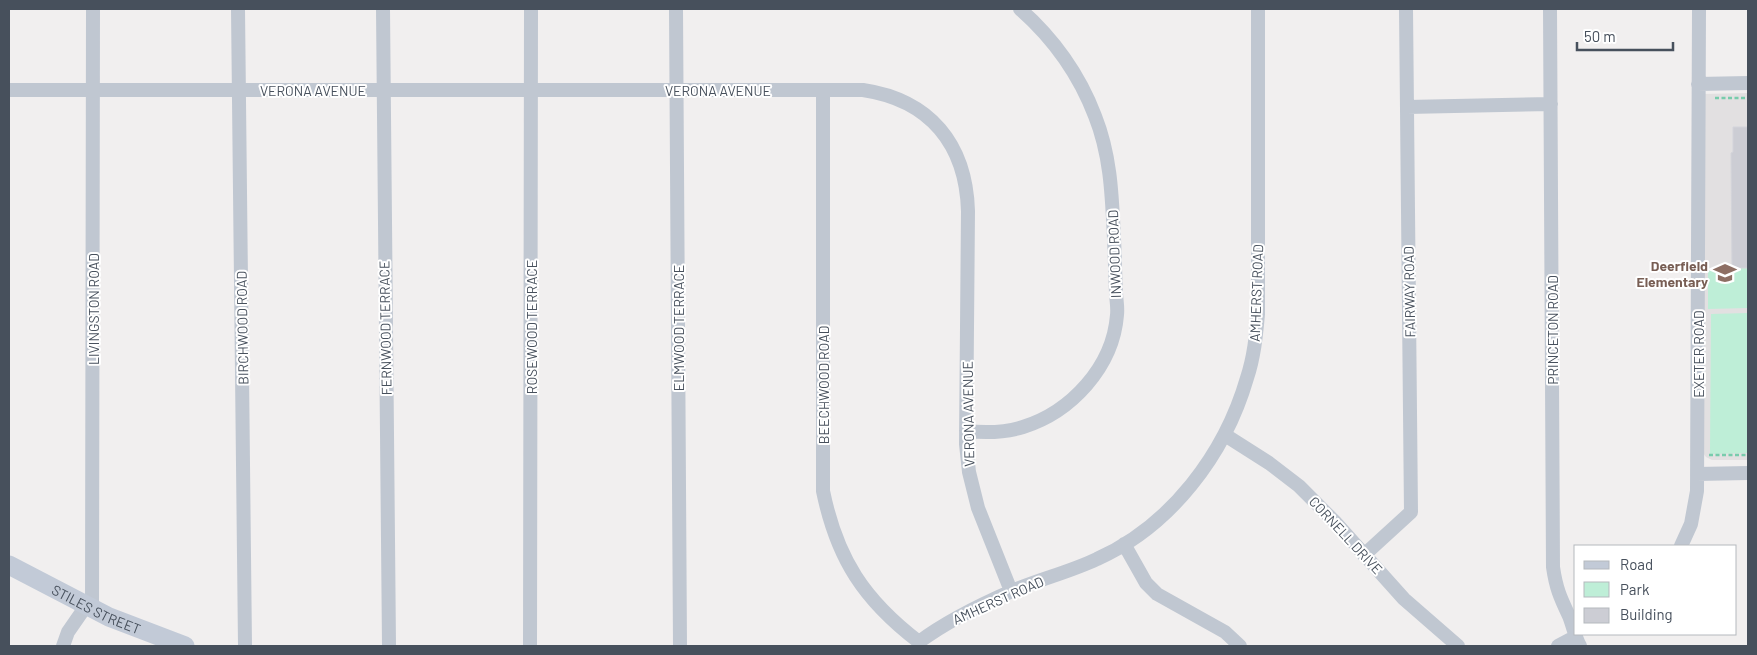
<svg xmlns="http://www.w3.org/2000/svg" width="1757" height="655" viewBox="0 0 1757 655" font-family="Barlow,sans-serif">
  <rect width="100%" height="100%" fill="#f1efef"/>
  <path fill="#e2e0e1" d="M1748,93v367h-36l-6,-3 -3,-4 -1,-359z"/>
  <path fill="#beeed7" d="M1708,268h40v40l-40,1z
    M1748,313v140l-38,1 1,-140z"/>
  <path fill="#cccdd4" stroke="#d3d4da" d="M1733,127h15v141h-16l-1,-115 2,-1z"/>
  <g fill="none" stroke-linecap="round" stroke-linejoin="round">
    <path stroke="#77ccac" stroke-width="2.5" stroke-dasharray="4 2.5" stroke-linecap="butt" d="M1715,98h33
      M1709,455h39"/>
    <path stroke="#c0c7d1" stroke-width="14" d="M238,9l7,637
      M383,9l6,637
      M676,9l4,637
      M1550,9l3,558c3,21 7,30 16,49 4,10 6,21 11,30
      M1698,84l50,-1
      M9,90h854c67,10 103,54 105,121l-2,233 3,28 9,36 33,83
      M823,90v401c14,68 41,109 96,151
      M1407,107l144,-3
      M966,431c19,2 38,2 57,-4 48,-15 90,-60 94,-112 1,-8 -1,-16 -1,-23 -1,-18 -1,-35 -2,-53 -2,-42 -3,-83 -19,-123 -16,-42 -41,-77 -75,-107
      M1225,435l44,28 30,23 36,36 69,77 54,47
      M1697,474l51,-1
      M1124,544l22,39 11,11 68,38 15,14
      M1681,546l10,-22 6,-33 2,-482
      M1364,555l47,-43 -5,-503
      M92,609l1,-600
      M919,642c28,-21 61,-37 93,-51 28,-12 58,-19 85,-32 74,-33 128,-105 150,-181 7,-21 9,-42 11,-64v-305
      M63,646l5,-14 18,-26
      M530,646l1,-637
      M1558,646l17,-9"/>
    <path stroke="#c2cad7" stroke-width="19" id="s1" d="M9,565l100,52 76,29"/>
  </g>
  <defs>
    <symbol id="school-bare" viewBox="-9 -9 18 18"><path d="M0-5L7-2L0 1L-7-2ZM-4 1L0 2.5L4 1V4Q0 6-4 4Z" fill="#8d6e63" stroke="#fff" stroke-width="2.5" paint-order="stroke"/></symbol>
  </defs>
  <g fill-rule="evenodd">
    <use href="#school-bare" x="1709" y="257" width="32" height="32"/>
  </g>
  <g text-anchor="middle" dominant-baseline="central" stroke-width="4" stroke-linejoin="round" paint-order="stroke">
    <g font-size="14" fill="#47505c" stroke="#fff">
      <text x="313" y="90">VERONA AVENUE</text>
      <text x="718" y="90">VERONA AVENUE</text>
      <text transform="translate(1114 254) rotate(-92)">INWOOD ROAD</text>
      <text transform="translate(1409 292) rotate(-91)">FAIRWAY ROAD</text>
      <text transform="translate(1256 293) rotate(-88)">AMHERST ROAD</text>
      <text transform="translate(93 309) rotate(-90)">LIVINGSTON ROAD</text>
      <text transform="translate(531 327) rotate(-90)">ROSEWOOD TERRACE</text>
      <text transform="translate(242 328) rotate(-91)">BIRCHWOOD ROAD</text>
      <text transform="translate(385 328) rotate(-91)">FERNWOOD TERRACE</text>
      <text transform="translate(678 328) rotate(-90)">ELMWOOD TERRACE</text>
      <text transform="translate(1552 330) rotate(-90)">PRINCETON ROAD</text>
      <text transform="translate(1698 354) rotate(-90)">EXETER ROAD</text>
      <text transform="translate(823 385) rotate(-90)">BEECHWOOD ROAD</text>
      <text transform="translate(968 414) rotate(-91)">VERONA AVENUE</text>
      <text transform="translate(1346 535) rotate(47)">CORNELL DRIVE</text>
      <text transform="translate(998 600) rotate(-24)">AMHERST ROAD</text>
      <text stroke="none"><textPath href="#s1" startOffset="98">STILES STREET</textPath></text>
    </g>
    <g font-size="14" font-weight="bold" fill="#785e54" stroke="#fff" text-anchor="end">
      <text x="1708" y="265">Deerfield<tspan x="1708" dy="16">Elementary</tspan></text>
    </g>
  </g>
  <rect width="1757" height="655" fill="none" stroke="#47505c" stroke-width="20"/>
  <rect x="1574" y="545" width="162" height="90" fill="#ffffff" stroke="#b5b9be"/>
  <rect x="1584" y="561" width="25" height="8" fill="#c2cad7" stroke="#b5b9be"/>
  <text x="1620" y="570" font-size="15" fill="#47505c">Road</text>
  <rect x="1584" y="582" width="25" height="15" fill="#beeed7" stroke="#b5b9be"/>
  <text x="1620" y="595" font-size="15" fill="#47505c">Park</text>
  <rect x="1584" y="608" width="25" height="15" fill="#cccdd4" stroke="#b5b9be"/>
  <text x="1620" y="620" font-size="15" fill="#47505c">Building</text>
  <path d="M1577 42v8h96v-8" fill="none" stroke="#47505c" stroke-width="2.5"/>
  <text x="1584" y="42" font-size="15" fill="#47505c" stroke="#ffffff" stroke-width="4" paint-order="stroke">50 m</text>
</svg>
